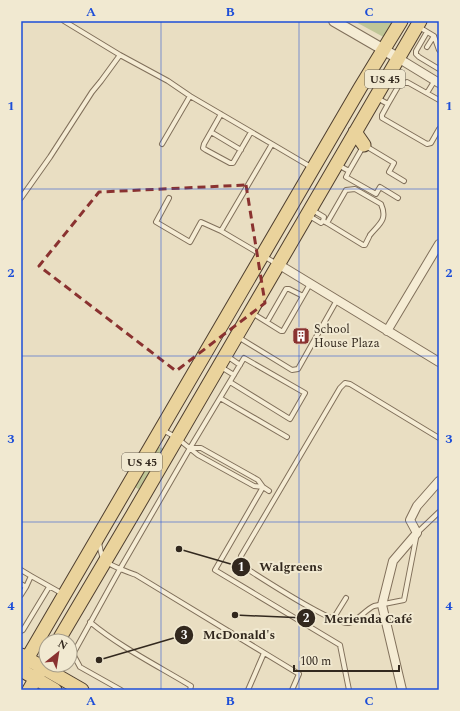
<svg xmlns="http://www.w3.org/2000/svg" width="460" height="711" viewBox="0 0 460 711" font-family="Spectral,serif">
  <rect width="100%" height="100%" fill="#e9dec2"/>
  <path fill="#bfc697" d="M354,21h46l-11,19z
    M157,446l7,3 -24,41 -5,-3 13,-26z"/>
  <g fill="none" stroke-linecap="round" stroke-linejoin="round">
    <defs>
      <path id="service" d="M64,21l56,34 48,26 22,15
        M419,27l15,9 5,14
        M427,32l-11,19v3l3,3 20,12
        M427,47l7,-11
        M427,93l8,-13
        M377,98l11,6 -6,11v3l45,26 4,-1 8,-14
        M388,104l11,-19 8,-3 32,18
        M221,114l-17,30 -1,4 3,2 24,13h3l18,-31
        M211,132l30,18
        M162,144l28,-48 82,48 -51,87
        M272,144l39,23
        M338,165l11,6 15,-26 30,18 -5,9 15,9
        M349,171l-3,6 30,17 4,-7 18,11
        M21,198l29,-41 42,-65 9,-11 19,-26
        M169,198l-13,24 34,20 11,-20 20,9 56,33
        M312,212l2,-1 10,6 -1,4
        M310,216l1,1 10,6 2,-2 4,2
        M369,237l-4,8h-2l-36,-22 19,-33 9,-1 26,15c7,16 -2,20 -11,31
        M252,313l29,18h2l27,-47
        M267,322l19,-33h3l14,7
        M238,337l54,33 6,-1 39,-69
        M227,356l13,9
        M221,367l13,8
        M220,398l67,39
        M163,430l14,8 21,17 56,31 9,1
        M439,438l-89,-54 -5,-1 -5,5 -99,168 -1,6 4,5c16,10 90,59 105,56 10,-3 16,-13 25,-17l30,-6 13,-67 22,-21
        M191,448h10l57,32 5,7 6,4
        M263,487l-48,83 125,75 9,45
        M99,542c1,6 2,15 6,19 6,5 23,11 31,14l163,99 -7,16
        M21,570l10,6
        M21,584l5,3 5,-11 32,18
        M21,595l5,-8
        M333,619l13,-21
        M90,622c30,25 68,44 101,64l-1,4
        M21,631l2,-1 26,-43
        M121,690l-41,-23 -7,-13 47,-85 70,-121 54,-90 61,35 -15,26 -60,-37
        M248,690l16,-37"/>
      <path id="minor" d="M398,58l41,25
        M278,264l161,98
        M387,331l52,-87
        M402,690l-20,-85 11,-44 24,-28 -7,-13 7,-14 22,-25"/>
      <path id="tertiary" d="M334,21l64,37"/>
      <path id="primary" d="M355,132l9,13
        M58,641l75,-127 287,-493
        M21,655l61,35
        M21,669l339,-581 41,-67
        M21,670l34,20
        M29,690l11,-19"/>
    </defs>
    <use href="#service" stroke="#81705b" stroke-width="6"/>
    <use href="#minor" stroke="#81705b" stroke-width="10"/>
    <use href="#tertiary" stroke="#81705b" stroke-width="12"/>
    <use href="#primary" stroke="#4f3f2f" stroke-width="15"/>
    <use href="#service" stroke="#f5ecd4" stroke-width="4"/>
    <use href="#minor" stroke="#f5ecd4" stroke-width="8"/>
    <use href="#tertiary" stroke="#f5ecd4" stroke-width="10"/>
    <use href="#primary" stroke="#ead39c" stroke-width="13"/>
  </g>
  <path fill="none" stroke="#8a3230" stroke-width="3" stroke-dasharray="8 5" stroke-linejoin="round" d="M246,185l19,118 -89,68 -137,-105 60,-74z"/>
  <path fill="none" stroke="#1d4ed8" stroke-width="1" stroke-opacity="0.55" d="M161,21v669M299,21v669M21,189h418M21,356h418M21,522h418"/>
  <defs>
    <symbol id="building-square" viewBox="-11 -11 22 22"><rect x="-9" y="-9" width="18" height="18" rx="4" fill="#8a3230" stroke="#f1e9d1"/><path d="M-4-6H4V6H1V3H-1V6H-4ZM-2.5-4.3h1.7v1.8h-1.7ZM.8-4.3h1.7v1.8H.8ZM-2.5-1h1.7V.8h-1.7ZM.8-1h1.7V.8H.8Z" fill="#fff"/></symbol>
  </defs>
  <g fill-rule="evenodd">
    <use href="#building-square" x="291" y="326" width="20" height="20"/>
  </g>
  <g text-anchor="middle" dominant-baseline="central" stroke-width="4" stroke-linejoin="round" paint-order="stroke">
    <g fill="#f1e9d1" stroke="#6b6254" stroke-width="1">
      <rect x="365" y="70" width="40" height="18" rx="3"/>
      <rect x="122" y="453" width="40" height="18" rx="3"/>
    </g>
    <g font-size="11" font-weight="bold" fill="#32281e">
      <text x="385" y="79">US 45</text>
      <text x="142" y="462">US 45</text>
    </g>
    <g font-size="12" fill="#32281e" stroke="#f1e9d1" text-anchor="start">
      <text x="314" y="329">School<tspan x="314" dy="14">House Plaza</tspan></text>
    </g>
  </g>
  <path fill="none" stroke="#32281e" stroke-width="1.5" d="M179 549L241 567M235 615L306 618M99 660L184 635"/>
  <g fill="#32281e" stroke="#f1e9d1" stroke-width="1.5">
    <circle cx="179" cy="549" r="4"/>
    <circle cx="235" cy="615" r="4"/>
    <circle cx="99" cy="660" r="4"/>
    <circle cx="241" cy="567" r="10"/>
    <circle cx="306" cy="618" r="10"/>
    <circle cx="184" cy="635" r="10"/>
  </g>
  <g font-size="12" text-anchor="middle" font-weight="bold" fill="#fff">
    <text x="241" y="571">1</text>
    <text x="306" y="622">2</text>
    <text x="184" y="639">3</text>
  </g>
  <g font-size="13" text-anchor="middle" font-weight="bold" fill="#32281e" stroke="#f1e9d1" stroke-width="4" stroke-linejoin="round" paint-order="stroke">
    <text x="291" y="571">Walgreens</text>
    <text x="368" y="623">Merienda Café</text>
    <text x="239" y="639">McDonald's</text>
  </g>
  <rect width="460" height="711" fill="none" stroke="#f1e9d1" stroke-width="44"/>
  <g transform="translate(58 653) rotate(30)"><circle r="19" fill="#f1e9d1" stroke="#a59c89"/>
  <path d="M0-3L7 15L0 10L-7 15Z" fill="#8a3230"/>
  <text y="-6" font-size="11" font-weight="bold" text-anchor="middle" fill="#32281e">N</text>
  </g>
  <path d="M294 665v6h105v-6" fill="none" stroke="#32281e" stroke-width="2"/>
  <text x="300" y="665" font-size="12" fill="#32281e" stroke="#f1e9d1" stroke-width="3" paint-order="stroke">100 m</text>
  <rect x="22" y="22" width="416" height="667" fill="none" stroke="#1d4ed8" stroke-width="1.5"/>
  <g font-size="13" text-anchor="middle" font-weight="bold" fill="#1d4ed8">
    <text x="91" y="16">A</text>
    <text x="230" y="16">B</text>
    <text x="369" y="16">C</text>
    <text x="11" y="110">1</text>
    <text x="449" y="110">1</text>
    <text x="11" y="277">2</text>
    <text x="449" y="277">2</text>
    <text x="11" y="443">3</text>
    <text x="449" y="443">3</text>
    <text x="11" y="610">4</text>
    <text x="449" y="610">4</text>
    <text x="91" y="705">A</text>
    <text x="230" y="705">B</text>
    <text x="369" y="705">C</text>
  </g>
</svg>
